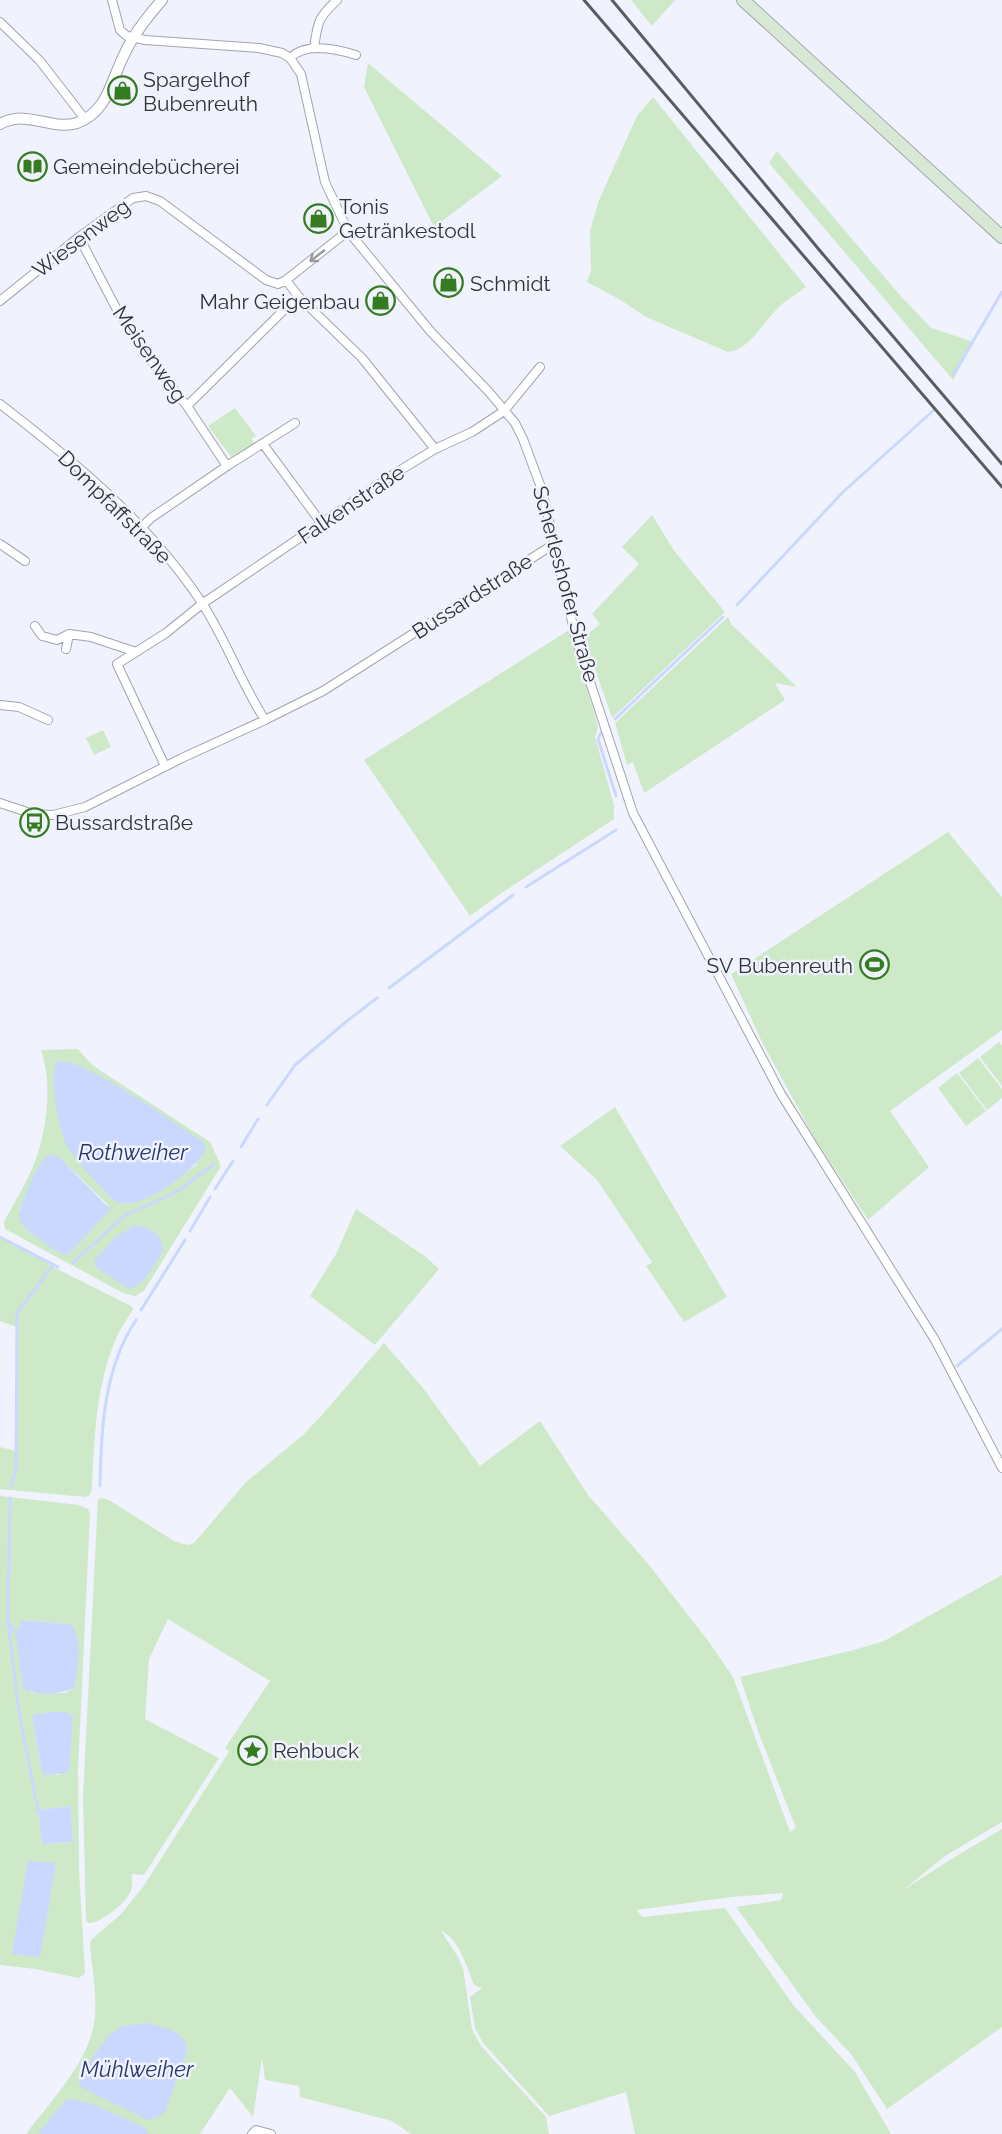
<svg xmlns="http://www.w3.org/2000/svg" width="1002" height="2134" viewBox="0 0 1002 2134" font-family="Raleway,sans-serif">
  <rect width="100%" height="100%" fill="#f0f3fe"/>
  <path fill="#cee9c7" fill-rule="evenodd" d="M631,0h44l-23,26z
    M368,63l134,113 -68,51 -70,-140z
    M653,97l153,190c-9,7 -22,14 -30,23 -13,13 -27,40 -48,42l-82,-35 -27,-18 -32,-17 4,-12 -1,-39 9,-31 38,-84z
    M777,151l122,143 32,34 43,14 -21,38 -184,-217z
    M235,408l21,28 -5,3 4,5 -24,13 -23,-31z
    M652,515l23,37 50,60 -113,106 -28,-81 16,-13 -8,-10 47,-50 -17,-17z
    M728,617l4,8 65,62 -22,-4 10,17 -141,93 -11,-31 -6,3 -12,-42z
    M569,630l27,89 2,9 -3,9 19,68v14l-114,75 -30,22 -106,-156z
    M103,730l8,17 -17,8 -8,-17z
    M948,832l54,65v133l-112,81 39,56 -61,53 -54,-83 -52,-95 -31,-68z
    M999,1042l3,3v41l-22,-29z
    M78,1049l14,16 118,77 11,24 -77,125 -9,5 -12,-3 -118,-64 -1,-7c10,-19 22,-38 30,-58 13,-34 19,-79 7,-114zM54,1068l143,96c-16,12 -55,44 -77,39 -3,0 -5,-3 -8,-4l-55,-91zM59,1157l50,49 -89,14v-12z
    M978,1058l24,31v9l-15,12 -28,-37z
    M957,1073l29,38 -20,15 -28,-38z
    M615,1107l112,190 -43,25 -38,-56 6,-4 -55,-82 -37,-34z
    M356,1209l70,48 13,12 -64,76 -65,-49 26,-42z
    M0,1237l53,28v2l78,39 2,3c-6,11 -14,21 -18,32 -19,46 -21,99 -23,147l-2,7 -5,2 -85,-8v-42l16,4 1,-124 -17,-6z
    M384,1343l39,45 57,78 60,-45 48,74 61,70 60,77 24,35 57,155 6,-4 -37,-94 -19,-57 110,-26 34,-10 118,-66v247l-57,34 -43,35 46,-30 54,-32v198l-115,82 -36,-55 -35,-37 -80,-110 45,-7 2,-7 -52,4 -94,13 5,7 83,-9 69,98 61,66 36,62h-256l-9,-42 -77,24 -66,-73 -8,-15 -5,-31 12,-9 -8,-3c-7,-17 -15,-47 -33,-54l17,26 5,11 9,61 9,17 65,71 3,17h-138l-19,-13 -92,-24 -1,-11 -34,-6 -3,-22 -9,59 -23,-29 -30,46h-174c24,-32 61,-70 68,-110 4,-26 -2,-54 -4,-79l1,-5 30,-26 22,-27 80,-126 6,-10 -4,-3 45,-67 -102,-62 -19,40 -4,60 74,39 -75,117 -12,-1c0,5 1,11 -1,16 -3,12 -30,33 -42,33l-3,-2 -3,-124 15,-298 5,-1 6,2 65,41 13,4 7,-2 52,-61 57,-47 18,-19z
    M0,1496l79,9 9,4 2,5 -12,257 1,99 6,103 -6,5 -44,-9 -35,-4zM23,1620l47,4 5,63 -11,6h-33zM51,1712l8,63 -17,-2 -10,-58zM69,1806l4,36 -31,2 -4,-34z"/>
  <path fill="#cad8ff" d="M57,1061c30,-2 115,61 144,79l5,8c-8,21 -62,61 -86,55 -3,0 -5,-3 -8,-4 -11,-12 -40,-42 -46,-55 -7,-15 -18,-69 -9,-83z
    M52,1154l7,3 51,52 -1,2 -41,44c-10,0 -44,-25 -48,-35 -4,-9 15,-49 21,-57 2,-4 7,-7 11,-9z
    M135,1225c13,2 30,9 27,26 -1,6 -6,12 -9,17 -6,9 -13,18 -24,21l-32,-21 -3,-7 20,-23z
    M23,1620l47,4c15,15 6,44 5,63 -15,8 -37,9 -52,2l-7,-56z
    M51,1712h14l8,4 -4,56 -19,3 -8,-2 -10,-58z
    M70,1806l3,36 -31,2 -4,-34z
    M28,1861l28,2 -16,94 -28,-3z
    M149,2023c16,6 38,8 38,28l-22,61 -9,6 -8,2 -66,-32 -3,-5 1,-8 28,-39 14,-10z
    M72,2099l18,4 54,24 5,7h-111l27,-33z"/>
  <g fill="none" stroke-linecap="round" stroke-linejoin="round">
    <path stroke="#cad8ff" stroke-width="3" d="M953,375l49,-83
      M737,605l106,-113 91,-82
      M615,719l108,-102
      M601,733l-3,6 18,57
      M526,887l90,-57
      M389,988l124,-93
      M267,1105l28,-40 52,-44 30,-23
      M241,1147l17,-28
      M215,1189l18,-28
      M190,1231l20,-34
      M0,1237l58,30
      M73,1263l51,-47 54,-25 36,-27
      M141,1310l44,-70
      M957,1366l45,-37
      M11,1486l5,-15 1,-158 36,-48
      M100,1486c1,-57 4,-118 36,-166
      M10,1498l-2,123 8,12
      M8,1621l11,92 19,97"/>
    <defs>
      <path id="minor" d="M112,0l8,30 7,6 18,4 114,8 23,5 8,5 11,16 24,108 23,49 83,101 58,60 26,31 8,16 19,51 34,149 57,174 148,281 154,246 67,128
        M0,22l40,39 45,58
        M314,48c4,-26 3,-29 23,-48
        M290,58c16,-16 47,-9 66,-3
        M79,237l37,71 40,59 31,39 40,60
        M286,280l12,16 64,62 73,91
        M0,301l79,-64 54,-39 13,-2 14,5 106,79 12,4 8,-4 62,-49
        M0,404c74,57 150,120 202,199 24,37 39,80 63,117
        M187,406l111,-110
        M263,444l59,80
        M141,528l10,-10 76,-52 68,-43
        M0,544l25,17
        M35,626l7,10 15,4 12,-6 22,3 45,15
        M66,649l3,-15
        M0,705l19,2 29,13
        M165,766l-48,-102 49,-31 36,-29 192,-130 41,-25 37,-17 32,-21 36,-44
        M0,803l33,11 20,1 32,-8 97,-49 83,-38 58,-29 231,-147
        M252,2134l4,-4 15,4"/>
      <path id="tertiary" d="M0,124c28,-15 52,7 77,-1 32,-12 34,-44 48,-70 9,-20 23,-37 37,-53"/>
      <path id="secondary" d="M743,0l259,237"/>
    </defs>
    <use href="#minor" stroke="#a0a4ad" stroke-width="10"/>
    <use href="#tertiary" stroke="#a0a4ad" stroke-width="12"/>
    <use href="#secondary" stroke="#a0a4ad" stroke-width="14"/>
    <use href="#minor" stroke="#fff" stroke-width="8"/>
    <use href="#tertiary" stroke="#fff" stroke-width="10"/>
    <use href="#secondary" stroke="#d8e8d4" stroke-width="12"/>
    <path stroke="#595b60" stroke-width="3" d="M584,0l418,487
      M612,0l209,252 181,212"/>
  </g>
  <defs><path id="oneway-shaft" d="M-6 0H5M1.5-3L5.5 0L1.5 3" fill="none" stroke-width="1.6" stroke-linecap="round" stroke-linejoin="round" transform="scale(1.5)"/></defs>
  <use stroke="#98999b" href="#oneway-shaft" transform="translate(317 256) rotate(142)"/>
  <defs>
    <symbol id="shop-ring" viewBox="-11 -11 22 22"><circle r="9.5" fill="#f0f3fe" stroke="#357b1f" stroke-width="1.5"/><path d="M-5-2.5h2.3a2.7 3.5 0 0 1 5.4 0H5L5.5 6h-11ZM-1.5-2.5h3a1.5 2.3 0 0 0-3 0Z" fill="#357b1f"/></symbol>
    <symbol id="library-ring" viewBox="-11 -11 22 22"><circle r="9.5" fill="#f0f3fe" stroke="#357b1f" stroke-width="1.5"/><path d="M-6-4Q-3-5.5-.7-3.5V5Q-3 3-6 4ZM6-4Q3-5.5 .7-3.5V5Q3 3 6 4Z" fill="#357b1f"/></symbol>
    <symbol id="bus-ring" viewBox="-11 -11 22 22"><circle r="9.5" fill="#f0f3fe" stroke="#357b1f" stroke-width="1.5"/><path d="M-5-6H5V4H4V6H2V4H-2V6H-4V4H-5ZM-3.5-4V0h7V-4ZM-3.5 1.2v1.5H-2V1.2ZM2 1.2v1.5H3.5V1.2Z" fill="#357b1f"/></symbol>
    <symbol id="stadium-ring" viewBox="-11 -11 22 22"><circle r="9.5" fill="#f0f3fe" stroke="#357b1f" stroke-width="1.5"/><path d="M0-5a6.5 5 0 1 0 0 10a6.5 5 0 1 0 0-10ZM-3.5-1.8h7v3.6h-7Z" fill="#357b1f"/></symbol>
    <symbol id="sight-ring" viewBox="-11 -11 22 22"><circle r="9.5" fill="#f0f3fe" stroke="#357b1f" stroke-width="1.5"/><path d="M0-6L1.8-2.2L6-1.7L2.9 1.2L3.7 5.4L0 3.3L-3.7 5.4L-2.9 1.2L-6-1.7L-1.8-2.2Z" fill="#357b1f"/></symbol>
  </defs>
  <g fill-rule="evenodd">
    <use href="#shop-ring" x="106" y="74" width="33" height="33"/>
    <use href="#library-ring" x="16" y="150" width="33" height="33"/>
    <use href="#shop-ring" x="302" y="202" width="33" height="33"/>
    <use href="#shop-ring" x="432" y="266" width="33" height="33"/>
    <use href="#shop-ring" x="364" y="284" width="33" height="33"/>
    <use href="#bus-ring" x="18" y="806" width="33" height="33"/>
    <use href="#stadium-ring" x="858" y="948" width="33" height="33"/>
    <use href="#sight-ring" x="236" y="1734" width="33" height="33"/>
  </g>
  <g text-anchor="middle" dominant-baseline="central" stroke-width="5" stroke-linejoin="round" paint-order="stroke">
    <g font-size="21" fill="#313337" stroke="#f0f3fe" text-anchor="start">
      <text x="143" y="79">Spargelhof<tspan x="143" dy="24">Bubenreuth</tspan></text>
      <text x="53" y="166">Gemeindebücherei</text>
      <text x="339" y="206">Tonis<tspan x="339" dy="24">Getränkestodl</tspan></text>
      <text x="470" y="283">Schmidt</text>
      <text x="360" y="301" text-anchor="end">Mahr Geigenbau</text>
      <text x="55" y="822">Bussardstraße</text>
      <text x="853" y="965" text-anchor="end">SV Bubenreuth</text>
      <text x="273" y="1750">Rehbuck</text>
    </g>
    <g font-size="21" fill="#313337" stroke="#f0f3fe">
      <text transform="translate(81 238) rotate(-37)">Wiesenweg</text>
      <text transform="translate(150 354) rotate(55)">Meisenweg</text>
      <text transform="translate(351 504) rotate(-34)">Falkenstraße</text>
      <text transform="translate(115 507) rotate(45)">Dompfaffstraße</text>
      <text transform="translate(566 584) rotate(75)">Scherleshofer Straße</text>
      <text transform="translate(472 596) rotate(-33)">Bussardstraße</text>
    </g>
    <g font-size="22" font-style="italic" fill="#283670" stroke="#f0f3fe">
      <text x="133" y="1152">Rothweiher</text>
      <text x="137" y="2069">Mühlweiher</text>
    </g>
  </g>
</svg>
